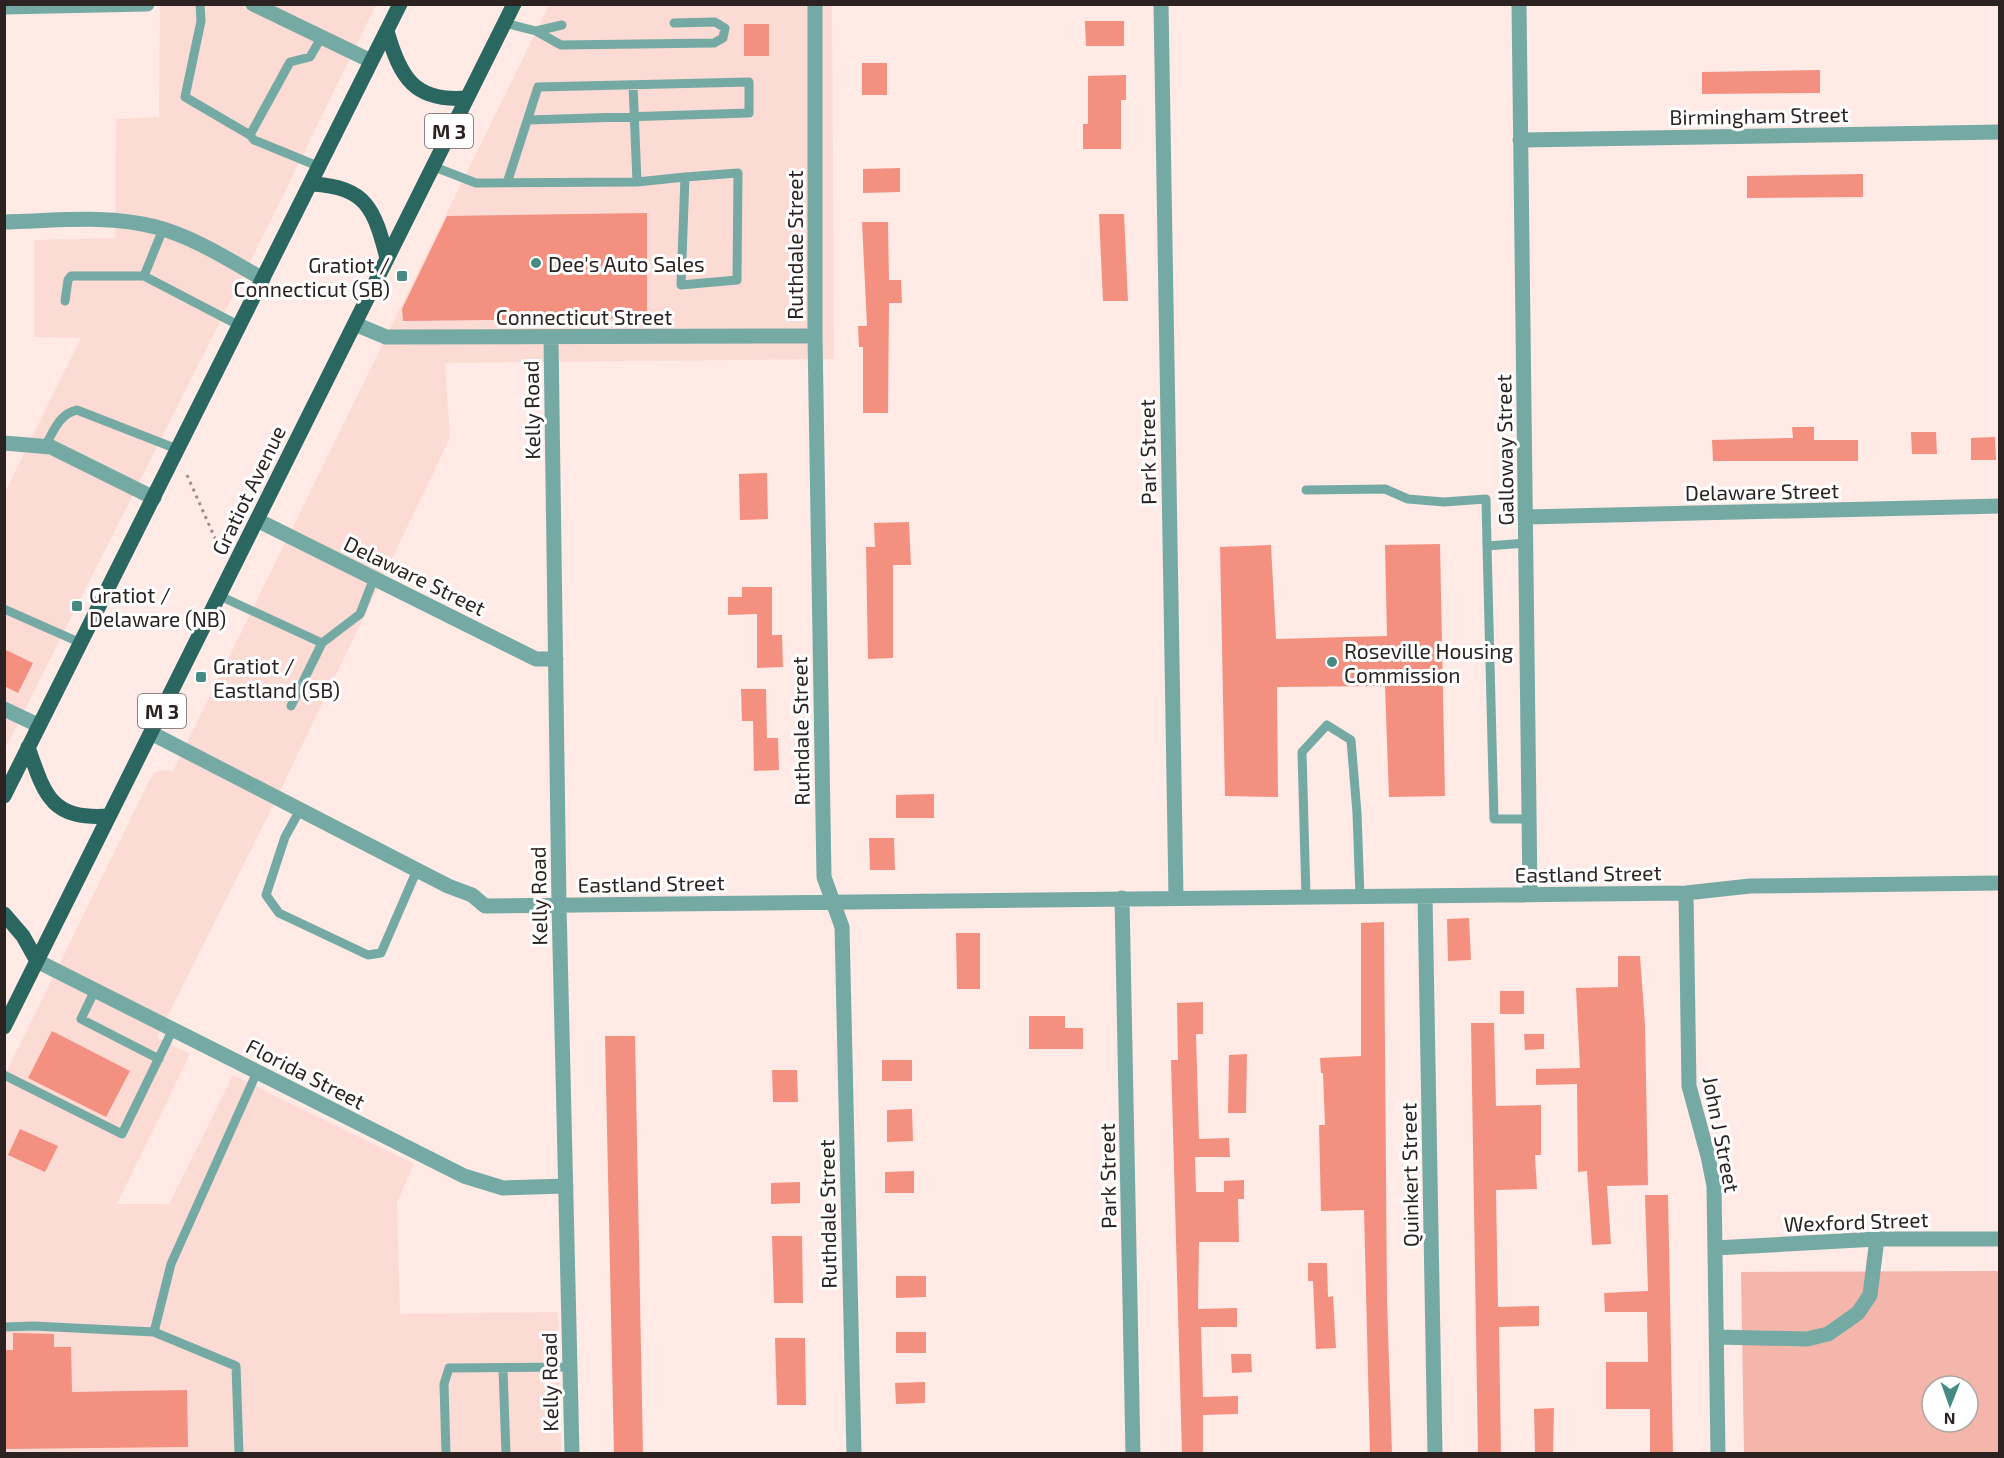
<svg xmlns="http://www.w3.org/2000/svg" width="2004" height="1458" viewBox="0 0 2004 1458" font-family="'Exo 2',sans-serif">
  <rect width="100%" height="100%" fill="#ffeae6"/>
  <path fill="#fddbd5" d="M160,5h216l-105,215 -266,529v-257l76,-154 -47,-1v-97l81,-2 1,-119 43,-2z
    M549,5h283l2,354 -389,4 5,75 -182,378 -111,221 33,17 -73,150h52l64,-129 181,89 -17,38 3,112 158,-2 3,141 -556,1v-379l143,-292 6,-10 8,-3 11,1z"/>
  <path fill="#f4b6ab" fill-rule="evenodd" d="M1999,1271v182h-255l-3,-181zM1932,1386h36v36h-36z"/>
  <path fill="#f4907f" d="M1085,21h39v25h-38z
    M744,24h25v32h-25z
    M862,63h25v32h-25z
    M1820,70v23l-118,1v-22z
    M1126,75v25h-5v49h-38v-25h5v-48z
    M900,168v24l-37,1v-24z
    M1863,174v23l-116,1v-22z
    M647,213v105l-244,3 -1,-12 45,-93z
    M1099,214h25l4,87h-25z
    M862,222h26l1,58h12l1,23h-13l-1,110h-25v-66h-4l-1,-21h9z
    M1792,427h22v13h44v21h-145l-1,-21 81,-2z
    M1911,432h25l1,22h-25z
    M1995,437l1,23h-25v-22z
    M767,473l1,46 -28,1 -1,-46z
    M909,522l2,43h-18v93l-25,1 -2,-112h9l-1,-24z
    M1440,544l5,252 -56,1 -4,-111 -108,1 1,110 -53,-1 -5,-249 51,-2 5,94 111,-3 -2,-91z
    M742,587h30v48h10l1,32 -26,1v-54l-29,1v-18h14z
    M4,649l29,14 -15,30 -14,-7z
    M741,689h25l1,49h11l1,32 -25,1 -1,-50h-11z
    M934,794v24h-38v-23z
    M869,838h25l1,32h-25z
    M1469,918l2,42 -23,1 -1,-42z
    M1384,922l3,378 5,154h-22l-6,-244 -43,1 -2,-86h6l-2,-52h-2l-1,-15 41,-2v-133z
    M956,933h24v56h-23z
    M1618,956h22l5,69 3,160 -41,1 4,58 -19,1 -5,-74 -9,1 -1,-88 -41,1v-16l44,-1 -4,-80 42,-1z
    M1500,991h24v23h-24z
    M1203,1002v32h-7l3,105 30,-1 1,19h-35l1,35h28v-11l20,-1v19h-6l1,43h-40l-1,67 39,-1v19h-36l2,70 35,-1v18l-35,1v39h-21l-11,-394h7l-1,-57z
    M1029,1016h36v12h18v21h-54z
    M1471,1023h23l2,83 45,-1v50h-6l2,34 -41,1 2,117 41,-1v20l-40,1 2,127h-23z
    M52,1031l78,40 -24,46 -78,-39z
    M1524,1034h20v15l-19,1z
    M605,1036h30l8,418h-29z
    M1247,1054l-1,59h-18l1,-58z
    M882,1060h30v21h-30z
    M772,1070h25l1,32h-25z
    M912,1109l1,32 -26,1v-32z
    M20,1129l38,17 -13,26 -37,-17z
    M914,1171v22h-29v-21z
    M800,1182v21l-29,1v-21z
    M1645,1195h23l5,259h-23v-45h-44v-47h42l-1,-50h-42l-1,-19 44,-2z
    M772,1236h30l1,67h-29z
    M1308,1263h19l1,34 5,-1 3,52 -20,1 -3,-68h-5z
    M896,1276h30v21l-30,1z
    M896,1332h30v21h-30z
    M13,1333l41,1v13h17l1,45 115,-2 1,57 -184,2v-99h9z
    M775,1338h30l1,67h-29z
    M1231,1354h20l1,18 -20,1z
    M925,1382v21l-29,1 -1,-21z
    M1554,1408l-1,46h-18l-1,-45z"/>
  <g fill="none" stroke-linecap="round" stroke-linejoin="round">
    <path stroke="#9e8e8b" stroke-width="3" stroke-dasharray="3 4.5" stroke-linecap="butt" d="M187,475l31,70"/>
    <path stroke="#75aaa4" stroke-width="9" d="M200,4l1,17 -16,76 65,38
      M505,23l31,8 25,14 153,-2 9,-5 2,-10 -10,-6 -41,1
      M536,31l26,-6
      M633,85l4,97
      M432,166l44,17 161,-1 48,-5 -4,108 56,-5 1,-107 -53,4
      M320,167l-66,-27 -4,-5 40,-73 20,-5 11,-19
      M507,183l31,-96 211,-5v31l-221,7
      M144,276l19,-47
      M65,301l3,-21 3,-4h73l96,50
      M45,446c9,-15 14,-32 32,-36l100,39
      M1306,490l79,-1 23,10 36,3 42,-3 1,47 40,-3
      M1487,546l7,273h34
      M220,596l102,47 38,-29 14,-36
      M4,609l77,34
      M291,706l31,-63
      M300,810l-15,27 -19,58 13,18 89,42 13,-2 36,-83
      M1306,897l-4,-145 25,-27 24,15 6,73 3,84
      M95,990l-14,29 78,40
      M4,1075l118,59 51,-105
      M4,1327l30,-1 120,6
      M503,1369l3,85
      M239,1454l-3,-88 -82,-34 17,-68 86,-192
      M446,1454l-2,-70 5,-16 121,-1"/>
    <path stroke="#75aaa4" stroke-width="15" d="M253,4l118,57
      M815,4v332l9,541 18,50 12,527
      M1161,4l15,894
      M1519,4l11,891
      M4,7l143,-3
      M1520,140l480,-8
      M4,222c49,-1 104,-8 152,5 38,10 73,33 107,52
      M355,324l31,13 429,-1
      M551,338l8,567 13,549
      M4,443l47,4 103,51
      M1526,517l474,-11
      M257,520l279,139h20
      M4,709l34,16
      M151,733l297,153 24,9 13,11 1201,-13 64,-7 250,-3
      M1686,893l3,193 19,70 6,30 4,268
      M1425,896l10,558
      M1122,898l11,556
      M37,961l427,215 39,12 63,-2
      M1715,1248l162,-9h123
      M1716,1337l91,2 21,-5 30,-21 12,-18 7,-56"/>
    <path stroke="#2a6761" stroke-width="15" d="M387,31c13,46 27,71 79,67
      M312,184c55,3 62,25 75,74
      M28,747c17,49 23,73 81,69
      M4,796l396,-792
      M4,914l19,22 14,25
      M4,1027l510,-1023"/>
  </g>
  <g fill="#458b84" stroke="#fff" stroke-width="2">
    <circle cx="536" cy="263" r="6"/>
    <rect x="396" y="270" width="12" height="12" rx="3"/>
    <rect x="71" y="600" width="12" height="12" rx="3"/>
    <circle cx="1332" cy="662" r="6"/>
    <rect x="195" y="671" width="12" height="12" rx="3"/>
  </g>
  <g text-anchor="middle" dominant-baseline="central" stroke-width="6" stroke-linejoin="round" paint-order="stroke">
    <g fill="#fff" stroke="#6b6464" stroke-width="1.5">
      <rect x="425" y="114" width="48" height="34" rx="4.5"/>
      <rect x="138" y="694" width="48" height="34" rx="4.5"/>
    </g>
    <g font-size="20" font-weight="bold" fill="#2c2221">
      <text x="449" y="131">M 3</text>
      <text x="162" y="711">M 3</text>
    </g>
    <g font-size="21" fill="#2c2221" stroke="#fff">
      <text transform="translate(1759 115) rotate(-1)">Birmingham Street</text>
      <text transform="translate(794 245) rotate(-90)">Ruthdale Street</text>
      <text x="584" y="316">Connecticut Street</text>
      <text transform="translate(531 410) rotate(-91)">Kelly Road</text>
      <text transform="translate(1504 450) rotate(-91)">Galloway Street</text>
      <text transform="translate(1147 452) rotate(-91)">Park Street</text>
      <text transform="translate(248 490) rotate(-64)">Gratiot Avenue</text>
      <text transform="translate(1762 491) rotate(-1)">Delaware Street</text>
      <text transform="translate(415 575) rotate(26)">Delaware Street</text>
      <text transform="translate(800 731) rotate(-91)">Ruthdale Street</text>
      <text transform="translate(1588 873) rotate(-1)">Eastland Street</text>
      <text transform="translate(651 883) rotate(-1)">Eastland Street</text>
      <text transform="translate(538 896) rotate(-91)">Kelly Road</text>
      <text transform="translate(306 1073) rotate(27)">Florida Street</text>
      <text transform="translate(1722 1134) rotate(79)">John J Street</text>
      <text transform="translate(1409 1175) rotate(-91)">Quinkert Street</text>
      <text transform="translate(1107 1176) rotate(-91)">Park Street</text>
      <text transform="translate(827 1214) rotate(-91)">Ruthdale Street</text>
      <text transform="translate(1856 1221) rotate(-2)">Wexford Street</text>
      <text transform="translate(549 1382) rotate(-91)">Kelly Road</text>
    </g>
    <g font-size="21" fill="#2c2221" stroke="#fff" text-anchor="start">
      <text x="548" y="263">Dee's Auto Sales</text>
      <text x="390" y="264" text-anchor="end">Gratiot /<tspan x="390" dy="24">Connecticut (SB)</tspan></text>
      <text x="89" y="594">Gratiot /<tspan x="89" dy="24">Delaware (NB)</tspan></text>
      <text x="1344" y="650">Roseville Housing<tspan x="1344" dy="24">Commission</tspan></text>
      <text x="213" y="665">Gratiot /<tspan x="213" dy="24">Eastland (SB)</tspan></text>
    </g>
  </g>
  <rect width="2004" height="1458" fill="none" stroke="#2c2221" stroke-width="12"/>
  <g transform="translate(1950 1404) rotate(181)"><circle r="28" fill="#ffffff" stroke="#aba7a6" stroke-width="1.5"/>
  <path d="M0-4.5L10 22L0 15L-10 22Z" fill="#458b84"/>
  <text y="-9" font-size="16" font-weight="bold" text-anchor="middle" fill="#2c2221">N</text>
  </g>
</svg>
